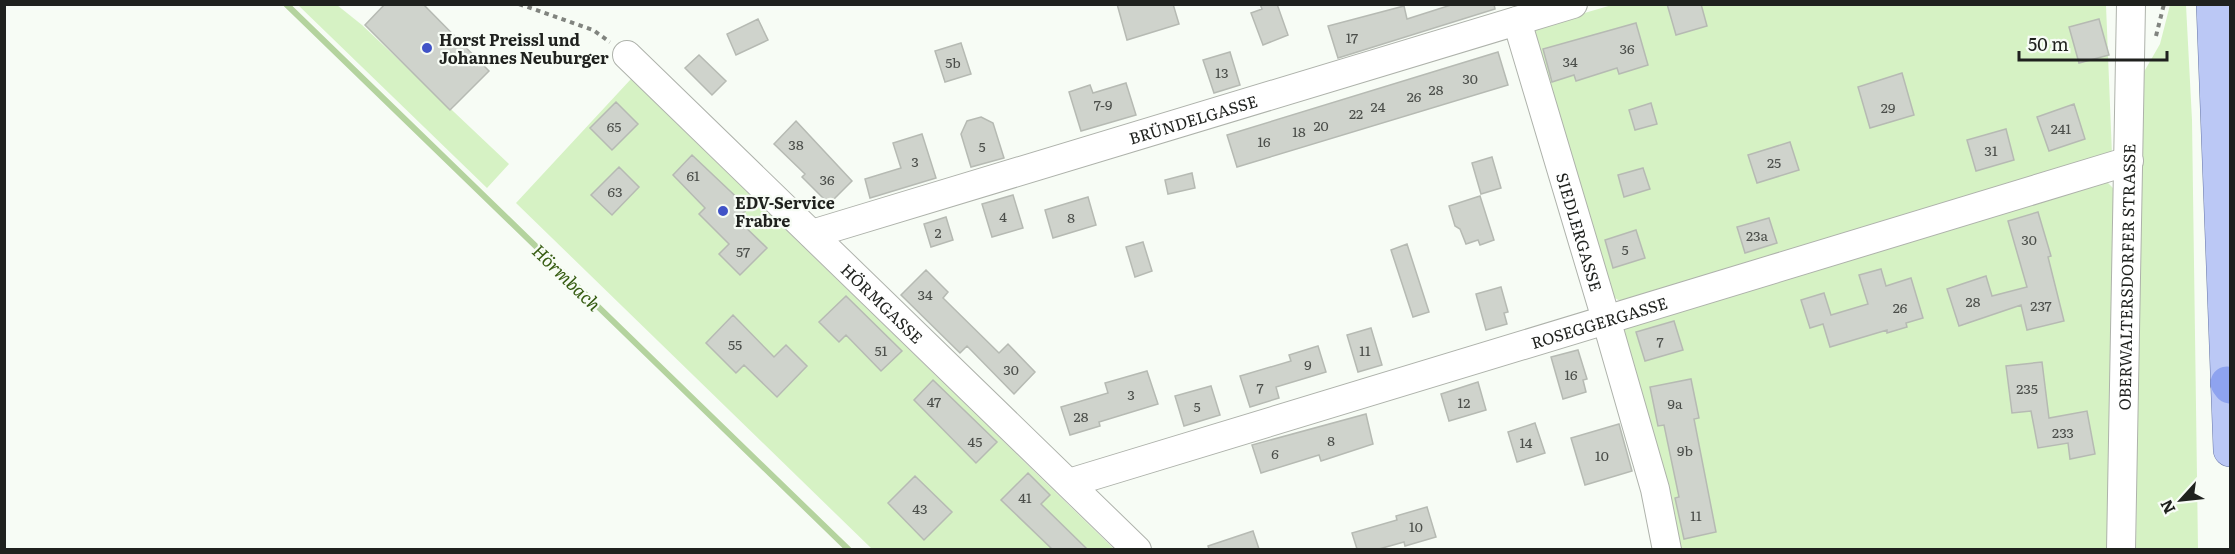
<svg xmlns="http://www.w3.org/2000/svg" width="2235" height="554" viewBox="0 0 2235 554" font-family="Literata,serif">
  <rect width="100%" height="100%" fill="#f7fcf5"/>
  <path fill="#d6f2c4" d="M298,5h39l25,20 147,139 -22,24z
    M1612,5h494l6,150 -490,147 -18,-10 -71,-264z
    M2170,5h16l6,115 6,429 -62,1 5,-473 19,-33z
    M631,79l483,470h-242l-356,-346z
    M2106,181l8,8 -6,360h-433l-54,-219z"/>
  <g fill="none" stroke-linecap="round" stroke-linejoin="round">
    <path stroke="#b4d39e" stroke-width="6" d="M286,4l563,546"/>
  </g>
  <path fill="#cfd3cc" stroke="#b6bab3" stroke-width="1.5" d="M385,4h38l66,67 -39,39 -85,-85z
    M1117,4h56l6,20 -52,16z
    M1260,4h17l11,31 -25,10 -12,-32 11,-4z
    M1454,4h40l1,5 -157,49 -10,-32 76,-20 3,13z
    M1667,4h34l6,22 -31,9z
    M758,19l10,21 -32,15 -9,-21z
    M2099,19l10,36 -30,8 -10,-36z
    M1636,23l12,42 -29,9 -2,-6 -41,13 -2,-6 -22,7 -9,-33z
    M961,43l10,31 -26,8 -10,-31z
    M1230,52l10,33 -26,8 -11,-33z
    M1498,52l10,33 -271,82 -10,-32z
    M699,55l27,26 -14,14 -27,-27z
    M1902,73l12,42 -44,13 -12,-41z
    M1126,83l10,32 -55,16 -12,-39 21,-7 3,8z
    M616,102l22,22 -26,26 -22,-22z
    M1651,103l6,21 -22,6 -6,-20z
    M2074,104l11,35 -36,12 -12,-34z
    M981,117l12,6 11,35 -33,9 -10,-33 6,-13z
    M796,121l56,60 -23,23 -27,-27 3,-3 -31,-30z
    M2006,129l8,31 -38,11 -9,-31z
    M922,134l14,44 -66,20 -5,-19 36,-11 -8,-25z
    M1790,142l9,28 -42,13 -9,-28z
    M692,155l56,53 -11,11 30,29 -27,27 -21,-21 10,-10 -30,-30 6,-6 -32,-33z
    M1492,157l9,31 -20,6 -9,-31z
    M619,167l20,20 -27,28 -21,-20z
    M1643,168l7,21 -26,8 -6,-22z
    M1192,173l3,15 -27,6 -3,-14z
    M1013,195l10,33 -31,9 -10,-33z
    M1480,196l14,44 -14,5 -2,-5 -12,4 -6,-15 -5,-3 -6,-20z
    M1088,197l8,28 -43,13 -8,-28z
    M2038,212l13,44 -3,1 16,64 -37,9 -6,-25 -62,21 -12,-37 39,-13 6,20 35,-9 -19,-66z
    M946,217l7,23 -22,7 -7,-23z
    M1769,218l8,25 -32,10 -8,-26z
    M1636,230l9,28 -32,10 -8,-28z
    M1143,242l9,29 -17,6 -9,-30z
    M1407,244l22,68 -16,5 -22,-67z
    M1881,269l5,17 25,-8 12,40 -17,5 1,4 -20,6v-3l-57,17 -7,-23 -13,4 -9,-28 23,-7 7,22 37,-11 -9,-29z
    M926,270l22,22 -5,6 56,55 9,-9 27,28 -21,22 -47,-48 -7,7 -59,-58z
    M1501,287l7,25 -4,1 3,11 -21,6 -10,-36z
    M846,296l56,55 -21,20 -35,-36 -7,7 -20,-20z
    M733,315l41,42 12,-12 21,21 -30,31 -33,-32 -8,8 -30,-30z
    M1674,321l9,29 -38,11 -9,-29z
    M1371,328l11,37 -24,7 -11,-37z
    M1318,346l8,26 -50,15 3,11 -29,9 -10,-31 51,-15 -2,-6z
    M1578,350l9,29 -4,1 3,12 -23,7 -12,-42z
    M2042,362l7,56 38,-7 8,43 -25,5 -2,-16 -30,5 -7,-37 -19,2 -6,-47z
    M1147,371l11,33 -59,18 1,4 -30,9 -9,-28 47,-14 -3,-10z
    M1691,379l8,39 -5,1 22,113 -32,7 -9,-41 4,-1 -15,-72 -6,1 -8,-39z
    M933,380l64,62 -21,21 -62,-63z
    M1478,382l8,28 -37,11 -8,-27z
    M1211,386l9,29 -36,11 -9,-30z
    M1366,414l7,30 -52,17 -2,-6 -58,18 -9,-28z
    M1535,423l10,30 -28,9 -9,-30z
    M1619,424l13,47 -47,14 -14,-47z
    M1028,473l22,22 -9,9 46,45h-35l-51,-49z
    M915,476l37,36 -28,28 -36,-37z
    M1427,507l9,30 -31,9 -1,-4 -25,7h-22l-5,-16 45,-13 -1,-4z
    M1253,531l6,18h-50l-1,-3z"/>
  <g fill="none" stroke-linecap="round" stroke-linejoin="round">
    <defs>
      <g id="minor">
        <path id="s1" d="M1517,21l89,298 49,170 12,61"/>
        <path id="s2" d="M627,55l510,495"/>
        <path id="s3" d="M812,234l761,-230"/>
        <path id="s4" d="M1069,483l1060,-322"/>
        <path id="s5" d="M2121,550l10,-546"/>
      </g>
      <path id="major" d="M2213,4l17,446"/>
      <path id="highway" d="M2227,383l3,4"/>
    </defs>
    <use href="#minor" stroke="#aeb2ab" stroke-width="30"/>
    <use href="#major" stroke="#6776a6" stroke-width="34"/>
    <use href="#highway" stroke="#6776a6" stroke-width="34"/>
    <path stroke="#81847f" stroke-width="4" stroke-dasharray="4.5 4.5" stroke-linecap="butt" d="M519,4l74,26 17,12
      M2156,36l8,-32"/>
    <use href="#minor" stroke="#fff" stroke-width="28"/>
    <use href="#major" stroke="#bbc8f5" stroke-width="33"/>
    <use href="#highway" stroke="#8ea3ef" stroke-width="33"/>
  </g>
  <g fill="#4153c7" stroke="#f7fcf5" stroke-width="2">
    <circle cx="427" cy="48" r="6"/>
    <circle cx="723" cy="211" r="6"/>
  </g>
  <g text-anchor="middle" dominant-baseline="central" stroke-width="4.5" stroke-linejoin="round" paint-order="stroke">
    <g font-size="14" fill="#4b4e4a">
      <text x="1352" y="37">17</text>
      <text x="1627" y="48">36</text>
      <text x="1570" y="61">34</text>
      <text x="953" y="62">5b</text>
      <text x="1222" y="72">13</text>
      <text x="1470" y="78">30</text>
      <text x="1436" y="89">28</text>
      <text x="1414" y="96">26</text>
      <text x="1103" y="104">7-9</text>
      <text x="1378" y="106">24</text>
      <text x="1888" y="107">29</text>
      <text x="1356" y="113">22</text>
      <text x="1321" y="125">20</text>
      <text x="614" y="126">65</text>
      <text x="2061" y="128">241</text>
      <text x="1299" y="131">18</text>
      <text x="1264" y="141">16</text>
      <text x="796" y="144">38</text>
      <text x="982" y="146">5</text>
      <text x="1991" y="150">31</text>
      <text x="915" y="161">3</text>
      <text x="1774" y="162">25</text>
      <text x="693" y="175">61</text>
      <text x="827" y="179">36</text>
      <text x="615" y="191">63</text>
      <text x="1003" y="216">4</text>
      <text x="1071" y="217">8</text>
      <text x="938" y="232">2</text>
      <text x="1757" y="235">23a</text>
      <text x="2029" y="239">30</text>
      <text x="1625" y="249">5</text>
      <text x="743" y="251">57</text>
      <text x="925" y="294">34</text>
      <text x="1973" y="301">28</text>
      <text x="2041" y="305">237</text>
      <text x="1900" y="307">26</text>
      <text x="1660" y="341">7</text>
      <text x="735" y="344">55</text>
      <text x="881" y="350">51</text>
      <text x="1365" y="350">11</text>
      <text x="1308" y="364">9</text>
      <text x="1011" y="369">30</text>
      <text x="1571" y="374">16</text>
      <text x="1260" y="387">7</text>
      <text x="2027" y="388">235</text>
      <text x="1131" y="394">3</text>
      <text x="934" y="401">47</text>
      <text x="1464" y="402">12</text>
      <text x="1675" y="403">9a</text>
      <text x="1197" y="406">5</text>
      <text x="1081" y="416">28</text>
      <text x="2063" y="432">233</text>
      <text x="1331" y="440">8</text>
      <text x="975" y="441">45</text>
      <text x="1526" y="442">14</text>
      <text x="1685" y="450">9b</text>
      <text x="1275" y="453">6</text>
      <text x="1602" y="455">10</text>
      <text x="1025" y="497">41</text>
      <text x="920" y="508">43</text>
      <text x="1696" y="515">11</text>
      <text x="1416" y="526">10</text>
    </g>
    <g font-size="16" font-weight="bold" fill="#1f211e" stroke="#f7fcf5" text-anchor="start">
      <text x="439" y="39">Horst Preissl und<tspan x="439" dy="18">Johannes Neuburger</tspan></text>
      <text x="735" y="202">EDV-Service<tspan x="735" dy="18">Frabre</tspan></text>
    </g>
    <g font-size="16" fill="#1f211e" stroke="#f7fcf5">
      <text stroke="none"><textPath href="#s3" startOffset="398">BRÜNDELGASSE</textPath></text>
      <text stroke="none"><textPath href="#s1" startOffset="220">SIEDLERGASSE</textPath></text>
      <text stroke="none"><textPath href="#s5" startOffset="273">OBERWALTERSDORFER STRASSE</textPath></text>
      <text stroke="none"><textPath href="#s2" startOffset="356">HÖRMGASSE</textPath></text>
      <text stroke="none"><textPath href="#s4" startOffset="554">ROSEGGERGASSE</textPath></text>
    </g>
    <g font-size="18" font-style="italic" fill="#365c12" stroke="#f7fcf5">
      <text transform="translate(567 277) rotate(44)">Hörmbach</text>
    </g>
  </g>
  <rect width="2235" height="554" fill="none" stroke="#1f211e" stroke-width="12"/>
  <g transform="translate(2181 500) rotate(243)" stroke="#f7fcf5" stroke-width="4.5" paint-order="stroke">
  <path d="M0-4.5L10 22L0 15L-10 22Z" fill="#1f211e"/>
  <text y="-9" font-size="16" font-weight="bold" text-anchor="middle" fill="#1f211e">N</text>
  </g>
  <path d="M2019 51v9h148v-9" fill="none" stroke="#1f211e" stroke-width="3"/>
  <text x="2028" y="51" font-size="18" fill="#1f211e" stroke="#f7fcf5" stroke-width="4.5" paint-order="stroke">50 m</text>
</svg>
